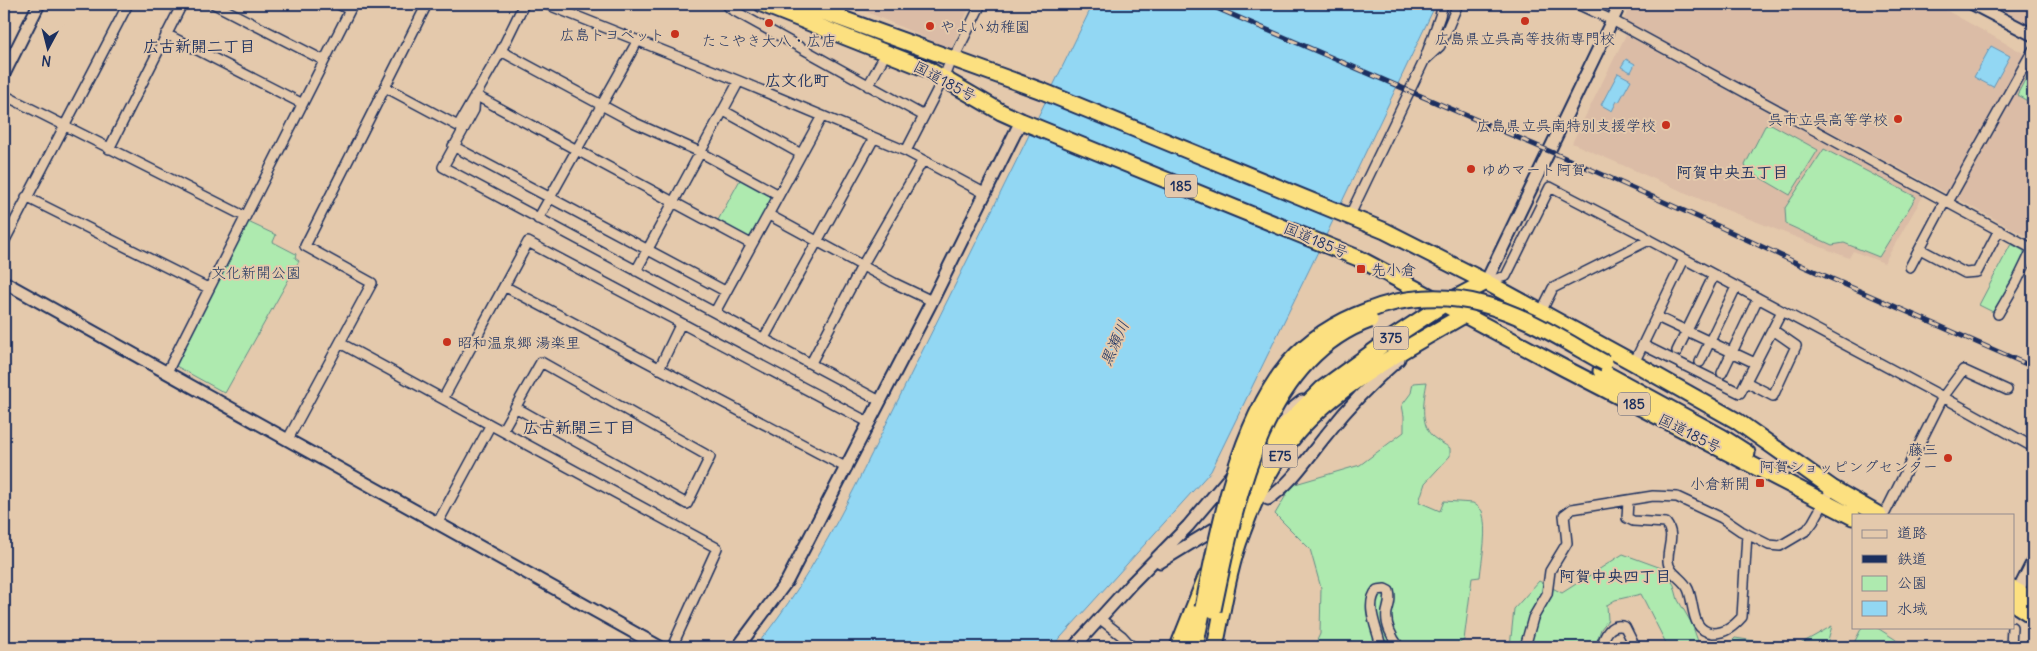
<svg xmlns="http://www.w3.org/2000/svg" width="2037" height="651" viewBox="0 0 2037 651" font-family="Delius,'Klee One',sans-serif">
  <rect width="100%" height="100%" fill="#e4c9ac"/>
  <filter id="ink" filterUnits="userSpaceOnUse"><feTurbulence type="fractalNoise" baseFrequency=".02" numOctaves="2"/><feDisplacementMap in="SourceGraphic" scale="10" xChannelSelector="R" yChannelSelector="G"/><feConvolveMatrix kernelMatrix="1 2 1 2 8 2 1 2 1" color-interpolation-filters="sRGB"/></filter>
  <g filter="url(#ink)">
    <path fill="#dbbca6" d="M849,4h122l-20,45z
      M1631,4h304l90,50 -79,139 -323,-172z
      M1991,4h42v23z
      M1626,35l297,161 -39,67 -31,-12 -4,7 -140,-55 -137,-60z
      M2033,55v185l-79,-43z"/>
    <path fill="#aeeaaf" stroke="#648c86" d="M2033,65v39l-16,-9z
      M1771,124l47,26 -28,45 -43,-25 -2,-5 20,-39z
      M1824,149l92,48 -37,60 -35,-14 -12,2 -46,-21 -1,-16z
      M741,178l30,16 2,5 -21,38 -5,1 -30,-16z
      M246,221l30,14 -3,7 23,12 -1,4 4,3 -74,132 -49,-27v-3z
      M2011,244l13,7v4l-12,26 -19,31 -14,-7z
      M1427,382c-3,16 -8,42 6,55 5,4 11,7 17,11v8l-25,27 -6,19 21,9 4,-10 29,2c3,2 7,5 9,8 6,19 0,46 -2,66l-8,1 -8,62 -6,4 1,3h-66l-21,-7v7h-58l6,-13 1,-46 -11,-39 -35,-35 17,-29 68,-20 44,-33v-16l-2,-11 9,-12 2,-10z
      M1623,554l41,15 10,16 4,15 14,24 8,23h-32l-27,-53 -26,6 -8,5 1,15 -7,9 -6,18h-85l4,-38 25,-28 23,12z
      M1832,626l-6,21h-31z
      M1862,627h14l31,20h-55z
      M1735,638l27,4 3,5h-39z"/>
    <path fill="#92d7f3" stroke="#6294b7" d="M1093,4h343l-107,225 -118,242 -159,176h-297c63,-75 106,-173 150,-261 63,-127 126,-254 188,-382z
      M1991,46l19,10 -17,31 -19,-10z
      M1626,59l9,5 -4,8 -10,-5z
      M1618,73l13,7 -12,22 -2,-1 -5,10 -11,-6z"/>
    <g fill="none" stroke-linecap="round" stroke-linejoin="round">
      <defs>
        <path id="street" d="M214,4l109,56
          M338,4l12,6
          M546,4l193,77 167,70 80,43
          M726,4l5,5 193,107
          M1577,4l35,16 421,229
          M837,18l7,-14
          M166,34l135,69
          M501,51l132,71 67,30 79,43
          M1426,59l14,-13 18,-42
          M868,86l18,-33
          M385,87l73,39 43,-75 23,-47
          M4,95l240,121
          M475,95l-1,15 -31,57 437,234
          M475,95l276,149
          M724,111l77,43
          M453,146l272,145
          M109,149l73,-145
          M906,151l38,-74 7,-18 7,-9 23,-46
          M26,197l182,91
          M1948,202l85,-152
          M769,215l125,68 38,18
          M1350,215l74,-154 16,-45 3,-12
          M538,219l100,-179
          M4,242l124,-238
          M1920,249l45,24 12,-1 22,-42
          M1910,267l35,-66
          M636,271l103,-190
          M1486,282l20,-6 44,-89 93,48 6,5 294,157 90,50
          M504,286l343,182
          M715,312l107,-196
          M1541,312l12,-24 96,-48
          M1998,314l18,-31 17,-35
          M1657,317l98,46
          M764,338l110,-200
          M340,343l377,205 -45,99
          M1643,345l97,48 42,-82
          M1677,351l37,-76
          M1700,362l36,-75
          M811,363l51,-97 61,-106
          M1634,363l50,-104
          M659,369l22,-46
          M167,372l186,-368
          M1722,373l36,-75
          M1746,382l27,14 23,-50 -23,-16
          M443,399l85,-157 342,181
          M502,431l39,-69 169,95 -23,47 -172,-97
          M288,439l84,-156 -67,-37 122,-242
          M1628,501l-1,17 6,3 33,2c10,13 1,24 2,38 1,13 15,17 20,28 7,15 2,42 25,44 13,0 21,-7 29,-16l5,-83
          M1884,515l59,-118 20,-27 44,20
          M437,524l53,-98
          M1099,618l23,18 10,11
          M1381,647c-3,-17 -17,-42 -4,-57l8,-1 4,2c2,8 0,14 -2,21 -2,12 5,26 12,35
          M1525,647l8,-29 14,-24 3,-23 17,-28 -3,-28 8,-6 81,-13 24,1 45,21 19,13 28,14 11,1 27,-16 6,-8 19,-34
          M1601,647c4,-12 9,-25 24,-20l10,20
          M2011,647l1,-20"/>
        <path id="secondary" d="M1973,4l60,31
          M4,74l35,-70
          M4,282l656,365
          M1486,282l134,-278
          M1266,430l36,-29
          M1268,499c25,-17 40,-42 59,-65 21,-27 45,-52 72,-75
          M1160,562l54,-33
          M2018,591l15,-30
          M738,647l49,-66 145,-280 89,-180
          M1074,647l58,-64 56,-57 44,-52"/>
        <path id="highway" d="M762,4l165,65 74,43 20,9 337,137 206,110 289,149
          M801,4l241,87 343,140 101,51 148,81 103,58 95,67 47,27
          M1601,371l121,66 25,16
          M1247,485l37,-58 38,-38 70,-51 52,-34 42,-22
          M2013,589l20,11
          M2013,603l20,13
          M1178,647l28,-70
          M1195,647l8,-39
          M1215,647c8,-37 13,-78 27,-114 14,-39 34,-78 62,-108 42,-45 107,-79 160,-110l3,-5"/>
      </defs>
      <use href="#street" stroke="#1b2f5e" stroke-width="12"/>
      <use href="#secondary" stroke="#1b2f5e" stroke-width="15"/>
      <use href="#highway" stroke="#1b2f5e" stroke-width="19"/>
      <use href="#street" stroke="#e4c9ac" stroke-width="9"/>
      <use href="#secondary" stroke="#e4c9ac" stroke-width="11"/>
      <use href="#highway" stroke="#fce080" stroke-width="15"/>
      <defs>
        <path id="rail" d="M1207,4l356,153 155,69 87,41 228,100"/>
      </defs>
      <use href="#rail" stroke="#1b2f5e" stroke-width="5"/>
      <use href="#rail" stroke="#e4c9ac" stroke-width="3" stroke-dasharray="9" stroke-linecap="butt"/>
      <defs>
        <path id="highway-bridge" d="M1203,608c15,-77 35,-184 86,-245 21,-24 48,-41 78,-52 36,-15 78,-17 115,-7 44,11 84,38 123,59
          M1213,610c21,-100 47,-251 157,-290"/>
      </defs>
      <use href="#highway-bridge" stroke="#1b2f5e" stroke-width="19" stroke-linecap="butt"/>
      <use href="#highway-bridge" stroke="#fce080" stroke-width="15"/>
    </g>
  </g>
  <g fill="#c8321e" stroke="#e4c9ac" stroke-width="2">
    <circle cx="1525" cy="21" r="5"/>
    <circle cx="769" cy="23" r="5"/>
    <circle cx="930" cy="26" r="5"/>
    <circle cx="675" cy="34" r="5"/>
    <circle cx="1898" cy="119" r="5"/>
    <circle cx="1666" cy="125" r="5"/>
    <circle cx="1471" cy="169" r="5"/>
    <rect x="1356" y="264" width="10" height="10" rx="2.5"/>
    <circle cx="447" cy="342" r="5"/>
    <circle cx="1948" cy="458" r="5"/>
    <rect x="1755" y="478" width="10" height="10" rx="2.5"/>
  </g>
  <g text-anchor="middle" dominant-baseline="central" stroke-width="4" stroke-linejoin="round" paint-order="stroke">
    <g fill="#e4c9ac" stroke="#575d75" stroke-width="1">
      <rect x="1165" y="174.5" width="32" height="23" rx="4"/>
      <rect x="1373.5" y="326.5" width="35" height="23" rx="4"/>
      <rect x="1618" y="392.5" width="32" height="23" rx="4"/>
      <rect x="1262.5" y="444.5" width="35" height="23" rx="4"/>
    </g>
    <g font-size="14" font-weight="bold" fill="#1b2f5e">
      <text x="1181" y="186">185</text>
      <text x="1391" y="338">375</text>
      <text x="1634" y="404">185</text>
      <text x="1280" y="456">E75</text>
    </g>
    <g font-size="15" fill="#1b2f5e" stroke="#e4c9ac" text-anchor="end">
      <text x="940" y="26" text-anchor="start">やよい幼稚園</text>
      <text x="665" y="34">広島トヨペット</text>
      <text x="1525" y="38" text-anchor="middle">広島県立呉高等技術専門校</text>
      <text x="769" y="40" text-anchor="middle">たこやき大八・広店</text>
      <text x="1888" y="119">呉市立呉高等学校</text>
      <text x="1656" y="125">広島県立呉南特別支援学校</text>
      <text x="1481" y="169" text-anchor="start">ゆめマート阿賀</text>
      <text x="1371" y="269" text-anchor="start">先小倉</text>
      <text x="457" y="342" text-anchor="start">昭和温泉郷 湯楽里</text>
      <text x="1938" y="449">藤三<tspan x="1938" dy="17">阿賀ショッピングセンター</tspan></text>
      <text x="1750" y="483">小倉新開</text>
    </g>
    <g font-size="15" fill="#1b2f5e" stroke="#e4c9ac">
      <text transform="translate(945 81) rotate(28)">国道185号</text>
      <text transform="translate(1316 240) rotate(23)">国道185号</text>
      <text transform="translate(1690 433) rotate(27)">国道185号</text>
    </g>
    <g font-size="15" fill="#223862" stroke="#e4c9ac">
      <text x="256" y="272">文化新開公園</text>
    </g>
    <g font-size="16" font-weight="bold" fill="#1b2f5e" stroke="#e4c9ac">
      <text x="199" y="46">広古新開二丁目</text>
      <text x="797" y="80">広文化町</text>
      <text x="1732" y="172">阿賀中央五丁目</text>
      <text x="579" y="427">広古新開三丁目</text>
      <text x="1615" y="576">阿賀中央四丁目</text>
    </g>
    <g font-size="16" font-style="italic" fill="#213765" stroke="#e4c9ac">
      <text transform="translate(1114 343) rotate(-66)">黒瀬川</text>
    </g>
  </g>
  <rect width="2037" height="651" fill="none" stroke="#e4c9ac" stroke-width="20"/>
  <rect x="10" y="10" width="2017" height="631" fill="none" stroke="#1b2f5e" stroke-width="2" filter="url(#ink)"/>
  <rect x="1852" y="514" width="162" height="115" fill="#e4c9ac" stroke="#948b8d"/>
  <rect x="1862" y="530" width="25" height="8" fill="#e4c9ac" stroke="#948b8d"/>
  <text x="1897" y="538" font-size="15" fill="#1b2f5e">道路</text>
  <rect x="1862" y="555" width="25" height="8" fill="#1b2f5e" stroke="#948b8d"/>
  <text x="1897" y="564" font-size="15" fill="#1b2f5e">鉄道</text>
  <rect x="1862" y="576" width="25" height="15" fill="#aeeaaf" stroke="#948b8d"/>
  <text x="1897" y="588" font-size="15" fill="#1b2f5e">公園</text>
  <rect x="1862" y="601" width="25" height="15" fill="#92d7f3" stroke="#948b8d"/>
  <text x="1897" y="614" font-size="15" fill="#1b2f5e">水域</text>
  <g transform="translate(48 48) rotate(187)" stroke="#e4c9ac" stroke-width="4" paint-order="stroke">
  <path d="M0-4L9 19L0 12L-9 19Z" fill="#1b2f5e"/>
  <text y="-8" font-size="14" font-weight="bold" text-anchor="middle" fill="#1b2f5e">N</text>
  </g>
</svg>
